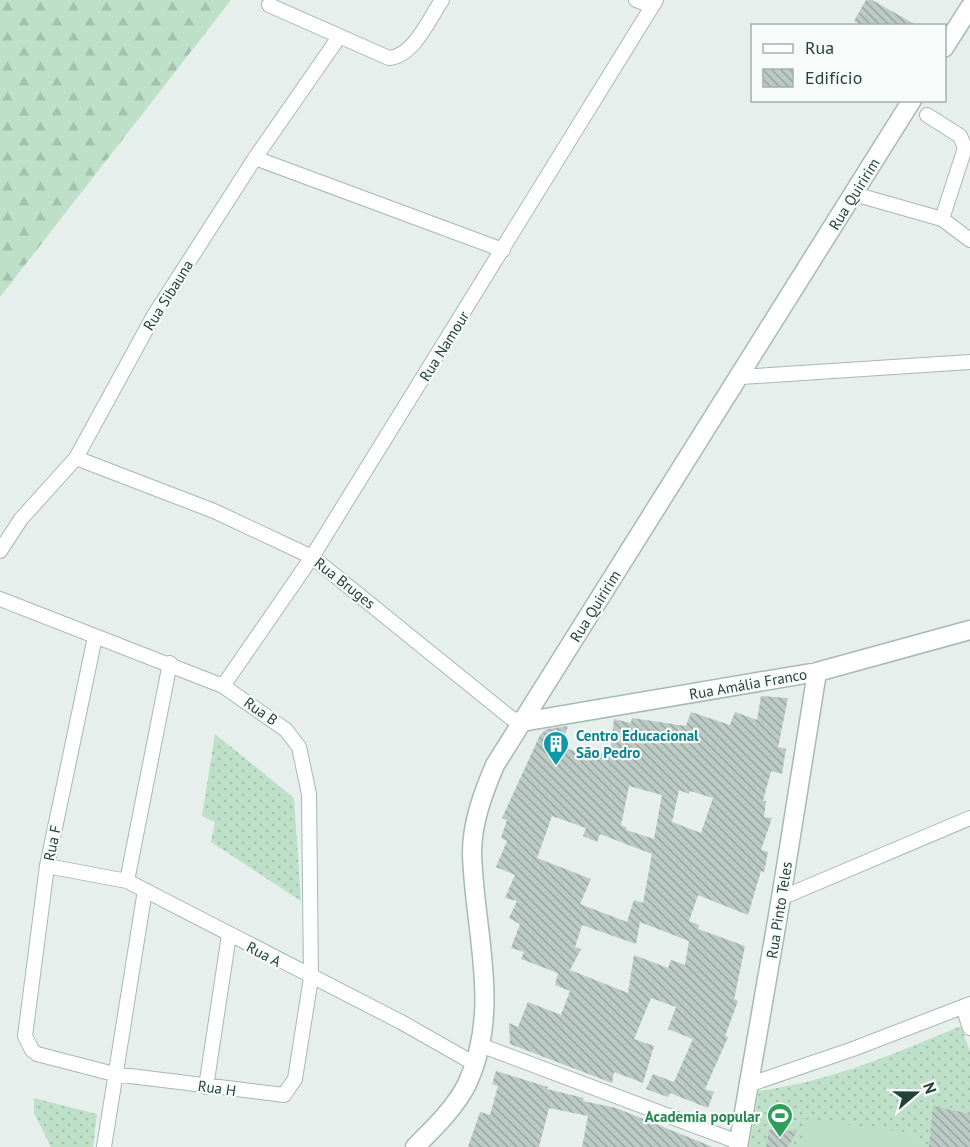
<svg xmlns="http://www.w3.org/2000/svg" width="970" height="1147" viewBox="0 0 970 1147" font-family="'PT Sans',sans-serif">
  <defs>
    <pattern id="grass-dots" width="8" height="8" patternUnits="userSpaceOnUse" patternTransform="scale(1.5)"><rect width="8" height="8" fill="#bfe0c8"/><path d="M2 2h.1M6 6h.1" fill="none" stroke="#a4c1ad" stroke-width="1.8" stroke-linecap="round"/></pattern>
    <pattern id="forest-firs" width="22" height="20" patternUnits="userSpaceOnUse" patternTransform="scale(1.5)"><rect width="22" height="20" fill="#bfe0c8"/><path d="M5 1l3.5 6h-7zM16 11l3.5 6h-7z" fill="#a4c1ad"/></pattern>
    <pattern id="building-back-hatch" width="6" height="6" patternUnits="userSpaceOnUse" patternTransform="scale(1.5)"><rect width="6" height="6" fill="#bbcac4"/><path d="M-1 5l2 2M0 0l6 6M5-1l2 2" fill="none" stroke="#98a6a0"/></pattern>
  </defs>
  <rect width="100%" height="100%" fill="#e6efeb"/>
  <path fill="url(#grass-dots)" d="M215,734l79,64 7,103 -90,-59 4,-20 -13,-6z
    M961,1026l9,26v95h-221l10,-56c76,-11 132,-36 202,-65z
    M34,1098l63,16 -4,33h-42l-17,-34z"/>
  <path fill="url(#forest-firs)" d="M0,0h231l-231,297z"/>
  <path fill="#bfe0c8" d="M807,1119l111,15 -2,13h-111z"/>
  <path fill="url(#building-back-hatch)" fill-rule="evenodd" d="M866,0h6l46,26h-54l-10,-5z
    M761,696l27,2 -10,49 8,2 -4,25 -11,-3 -8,30h3l-2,16 8,1 -11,32 7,2 -4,20 -3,-1 -13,44 -50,-20 -9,26 10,4 -1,4 47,17 -10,49 -1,4 4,2 -13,35 3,1 -23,52 9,3 -6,16 -38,-15 -2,4 -22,-8 7,-15 21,8 19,-43 -25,-10 8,-22 -25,-9 -17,41 20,7 -11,37 -29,-11 -2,11 -102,-39 -1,-21 9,4 10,-25 33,13 9,-24 -15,-6 3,-12 -37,-14 3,-7 -13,-4 9,-24 -11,-6 8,-17 -12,-3 10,-23 -19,-8 11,-26 -6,-3 6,-18 -5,-2 38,-83 7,-6 21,-3 -7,21 30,9 1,-6 18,3 4,-34 17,4 1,-5 54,8 5,-14 39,13 5,-13 22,8zM629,786l33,9 -8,44 -28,-9 1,-2 -6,-3zM679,790l10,4 1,-3 23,7 -12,35 -29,-11zM552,816l34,12 -3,8 14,6 3,-8 52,20 -9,49 -9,-3 -7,22 -47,-18 11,-25 -54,-21zM640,922l49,19 -4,24 -14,-5 -3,8 -34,-13 -6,38 -58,-23 11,-21 -6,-2 7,-22 54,19z
    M496,1071l52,16 -1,2 37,9 -1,3 33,7 97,39h-131l6,-31 -39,-8 -10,39h-71l12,-35 10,3 8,-29 -6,-2z
    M933,1106l37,8v33h-41z
    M769,1130l28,1 -9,16h-22z"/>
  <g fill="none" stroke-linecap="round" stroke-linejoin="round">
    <defs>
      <path id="street" d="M636,0l16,6
        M269,5l120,53c25,-2 40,-39 53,-58
        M927,115l33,21 5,12 -23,71
        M255,158l248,92
        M854,194l88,25 28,21
        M741,377l229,-15
        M76,458l138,53 98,46 199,161 11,4
        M0,551l21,-32 55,-61 77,-141 102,-159 84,-121
        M0,599l223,87 63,44 13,17 10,47 2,184 -16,101 -11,16 -170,-21 -77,-20 -5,-4 -7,-14 22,-170 48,-229
        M223,686l89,-129 344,-557
        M47,866l80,15 274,141 74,42
        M127,881l43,-218
        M781,898l189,-80
        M963,1007l7,21
        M480,1045l258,97
        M748,1085l105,-36 117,-45
        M206,1087l23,-152
        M104,1147l41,-257"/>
      <path id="secondary" d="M944,48l26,-41
        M522,722l295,-50 153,-42
        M415,1147c19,-19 40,-39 52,-63 35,-75 7,-153 5,-231 0,-30 11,-60 23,-88l417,-665
        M738,1147l43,-249 36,-226"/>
    </defs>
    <use href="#street" stroke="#a8b8b2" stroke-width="16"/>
    <use href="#secondary" stroke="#a4bbb3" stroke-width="21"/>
    <use href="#street" stroke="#fff" stroke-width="14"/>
    <use href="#secondary" stroke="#fff" stroke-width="18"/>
  </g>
  <defs>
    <symbol id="building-pin" viewBox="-11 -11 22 30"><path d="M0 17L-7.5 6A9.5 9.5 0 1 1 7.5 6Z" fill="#0f9aa8" stroke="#f7fbf9"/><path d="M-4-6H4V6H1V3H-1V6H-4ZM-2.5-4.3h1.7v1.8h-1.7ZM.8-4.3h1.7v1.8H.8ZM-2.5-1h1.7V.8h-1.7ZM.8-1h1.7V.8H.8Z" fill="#fff"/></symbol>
    <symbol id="stadium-pin" viewBox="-11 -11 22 30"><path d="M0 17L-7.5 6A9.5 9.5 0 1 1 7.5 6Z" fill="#2e9e5b" stroke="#f7fbf9"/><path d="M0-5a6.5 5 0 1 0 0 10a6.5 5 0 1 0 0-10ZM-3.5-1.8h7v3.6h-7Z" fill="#fff"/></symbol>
  </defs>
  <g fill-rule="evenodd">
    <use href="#building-pin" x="541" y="729" width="30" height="40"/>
    <use href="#stadium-pin" x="765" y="1101" width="30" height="40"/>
  </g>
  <g text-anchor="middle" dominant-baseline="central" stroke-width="4.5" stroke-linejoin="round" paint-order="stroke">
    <g font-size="15" fill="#24423a" stroke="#f7fbf9">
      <text transform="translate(854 194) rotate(-58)">Rua Quiririm</text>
      <text transform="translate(168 295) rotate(-58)">Rua Sibauna</text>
      <text transform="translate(444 346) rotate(-58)">Rua Namour</text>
      <text transform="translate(345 583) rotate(38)">Rua Bruges</text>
      <text transform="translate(595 606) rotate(-58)">Rua Quiririm</text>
      <text transform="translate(748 684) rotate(-10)">Rua Amália Franco</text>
      <text transform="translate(261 711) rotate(35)">Rua B</text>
      <text transform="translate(52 843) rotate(-78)">Rua F</text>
      <text transform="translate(779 910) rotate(-81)">Rua Pinto Teles</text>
      <text transform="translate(264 954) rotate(28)">Rua A</text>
      <text transform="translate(217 1088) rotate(8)">Rua H</text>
    </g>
    <g font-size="15" font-weight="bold" fill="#0d838f" stroke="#f7fbf9" text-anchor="start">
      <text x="576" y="735">Centro Educacional<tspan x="576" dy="17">São Pedro</tspan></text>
    </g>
    <g font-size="15" font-weight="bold" fill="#27864d" stroke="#f7fbf9" text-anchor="end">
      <text x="760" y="1116">Academia popular</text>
    </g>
  </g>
  <rect x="751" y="24" width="195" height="78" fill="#f7fbf9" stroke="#a3b1ad" stroke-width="1.5"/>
  <rect x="763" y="44" width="30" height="9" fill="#ffffff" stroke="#a3b1ad" stroke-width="1.5"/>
  <text x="805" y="54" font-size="18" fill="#24423a">Rua</text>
  <rect x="763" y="69" width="30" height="18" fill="url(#building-back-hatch)" stroke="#a3b1ad" stroke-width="1.5"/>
  <text x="805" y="84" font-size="18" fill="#24423a">Edifício</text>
  <g transform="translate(916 1093) rotate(70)" stroke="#f7fbf9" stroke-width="4.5" paint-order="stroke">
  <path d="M0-4.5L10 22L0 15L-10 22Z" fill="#24423a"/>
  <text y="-9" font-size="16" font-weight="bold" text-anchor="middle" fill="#24423a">N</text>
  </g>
</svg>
